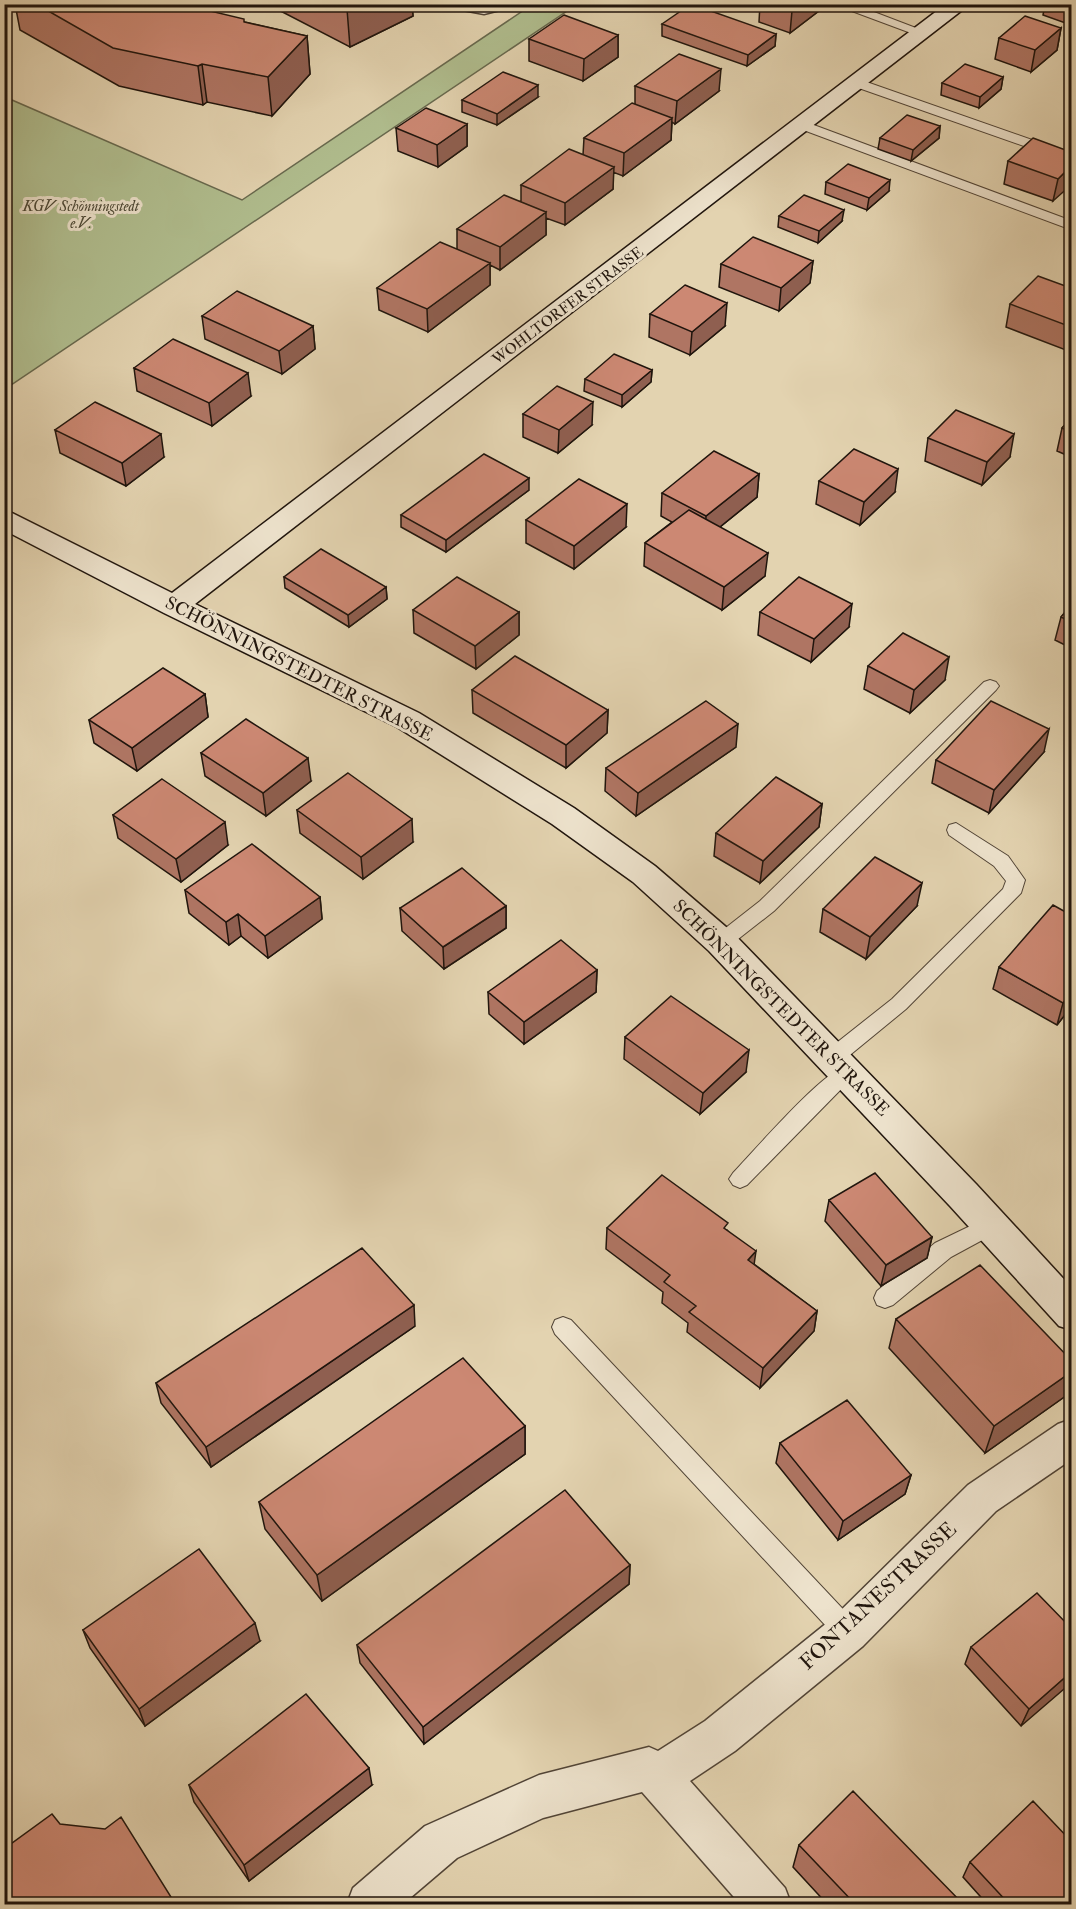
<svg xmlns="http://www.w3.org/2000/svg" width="1076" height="1909" viewBox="0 0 1076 1909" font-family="'IM FELL Double Pica',serif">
  <rect width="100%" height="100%" fill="#e3d3b0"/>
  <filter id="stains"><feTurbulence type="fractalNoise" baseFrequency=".00333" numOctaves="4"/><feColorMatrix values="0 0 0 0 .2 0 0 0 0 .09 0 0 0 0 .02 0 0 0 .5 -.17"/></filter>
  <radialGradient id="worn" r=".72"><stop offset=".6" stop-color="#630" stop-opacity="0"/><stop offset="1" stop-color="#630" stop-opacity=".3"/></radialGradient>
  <path fill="#b0bd8e" stroke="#68694e" stroke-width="1.5" d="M533,4l43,1 -571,384v-292l237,103z"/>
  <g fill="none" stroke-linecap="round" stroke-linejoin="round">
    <defs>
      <path id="lane" d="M833,4h20l76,29 -6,4 -4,-1z
        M858,79l214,75v9l-219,-77v-6z
        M803,121l269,100v9l-274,-102v-6z
        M990,680l6,2 3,4 -3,4 -222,221 -46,36 -7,2 -7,-2 -3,-5 3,-5 46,-36 224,-219z
        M956,823l52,33 17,24 -4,13 -115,116 -67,55 -7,2 -7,-2 -3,-6 3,-6 67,-53 111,-110 3,-8 -12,-15 -45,-31 -2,-5 2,-5z
        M847,1065l7,2 3,6 -110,112 -7,3 -7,-3 -4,-6 4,-6c23,-24 87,-99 114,-108z
        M991,1216l8,3 3,6 -3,6 -48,26 -58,48 -8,3 -8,-3 -3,-7 3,-7 58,-48z
        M563,1317l8,3 286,304 3,8 -3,8 -9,4 -9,-4 -284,-306 -3,-7 3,-7z"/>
      <path id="street" d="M449,4h62l-3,4 -24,6 -32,-6z
        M1072,1419v40l-76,52 -133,135 -128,105 -45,30 95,107 6,16h-51l-98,-112 -99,26 -86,40 -54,46h-56l6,-16 72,-62 114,-51 110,-28 9,4 47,-30 128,-103 135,-133 90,-61z"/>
      <path id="secondary" d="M946,4h24l-775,600 224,109 155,95 81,58 78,67 243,251 96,104v42l-13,-4 -109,-120 -241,-255 -76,-69 -81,-58 -155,-97 -233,-114 -160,-83v-21l168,84z"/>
    </defs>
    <use href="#lane" stroke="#514436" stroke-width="2"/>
    <use href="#street" stroke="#514436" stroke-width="3"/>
    <use href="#secondary" stroke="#20150d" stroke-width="3"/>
    <use href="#lane" fill="#ede2cc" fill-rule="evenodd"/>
    <use href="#street" fill="#ede2cc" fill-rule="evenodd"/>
    <use href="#secondary" fill="#ede2cc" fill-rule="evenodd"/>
  </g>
  <path fill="#af7563" stroke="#20150d" stroke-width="1.5" d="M15,4h166l64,18 62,14 3,38 -38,42 -65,-14 -4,3 -84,-19 -99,-56z
    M267,4h145l1,12 -63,31z
    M760,4h65l-1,3 -34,26 -31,-11z
    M1045,4h26v21l-28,-10z
    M662,24l114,10 -1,12 -28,20 -85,-30z
    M1061,28l-4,22 -26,22 -36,-13 4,-21z
    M618,35v22l-35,24 -54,-20v-22z
    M1003,77l-2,12 -22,19 -38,-13 1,-12z
    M635,86l84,5 -44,33 -3,-2 -1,18 -48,36 -10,-4v17l-48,36 -19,-7v17l-46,35 -10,-5v20l-62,47 -49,-22 -2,-22 80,-39v-20l64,-28v-16l62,-30 1,-17 51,-34z
    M538,97l-41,28 -35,-13v-12z
    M467,124v22l-29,21 -40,-16 -2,-23z
    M940,126l-1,12 -28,23 -33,-12 2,-11z
    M1071,152l-18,49 -49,-17 4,-23z
    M826,182l63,9 -22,19 -42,-16z
    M779,216l63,5 -24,22 -40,-16z
    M813,261l-3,22 -31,28 -60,-24 2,-23z
    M1071,288v64l-65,-25 4,-23z
    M650,314l75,12 -35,29 -41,-18z
    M202,316l111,10 2,23 -33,25 -77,-35z
    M134,368l117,28 -39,30 -75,-35z
    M652,370l-1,12 -29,25 -38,-16 1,-12z
    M523,414l69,11 -34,28 -35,-16z
    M1071,418v39l-14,-6 5,-23z
    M55,430l109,27 -38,29 -66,-33z
    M928,438l82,19 -28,28 -57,-24z
    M759,474l-2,23 -37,30 45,49 -43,34 -78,-44 1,-23 27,-21 -11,-6 1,-23z
    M819,481l76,11 -35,33 -44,-21z
    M529,490l-83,62 -45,-25v-12z
    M526,520l100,7 -52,42 -48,-26z
    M284,577l102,10 1,12 -38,28 -64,-39z
    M1071,605v43l-16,-8 6,-23z
    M413,610l106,2v23l-43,34 -62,-36z
    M760,612l89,15 -38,35 -53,-27z
    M868,666l77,14 -35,33 -46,-24z
    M472,690l136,20 -1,23 -41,35 -93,-55z
    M205,694l3,23 -71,54 -43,-28 -5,-23z
    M736,747l-100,69 -31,-25 1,-23z
    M1044,752l-55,61 -57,-30 4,-23z
    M201,753l110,28 -45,35 -61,-40z
    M822,804l-3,23 -59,56 -46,-27 2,-23z
    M297,810l116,32 -50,37 -63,-46z
    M113,815l115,30 -47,37 -63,-44z
    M185,890l135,7 2,22 -54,39 -27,-22 -12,9 -40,-32z
    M506,906v22l-62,41 -42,-38 -2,-23z
    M917,906l-51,53 -46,-27 3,-23z
    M999,967l72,40 -14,18 -64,-36z
    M597,970l-1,22 -72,52 -35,-30 -1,-22z
    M625,1037l121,35 -46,42 -76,-55z
    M1071,1152v23l-6,-4z
    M829,1200l103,37 -5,21 -46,28 -56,-65z
    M607,1228l120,2 27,34 63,47 -3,20 -54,57 -73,-56 1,-9 -26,-20 1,-11 -57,-43z
    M896,1319l171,76 -82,58 -96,-105z
    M415,1326l-204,141 -50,-64 -5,-20z
    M525,1426v28l-203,147 -57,-72 -6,-27z
    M780,1443l131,32 -6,19 -67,46 -62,-77z
    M630,1565l-1,19 -205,160 -64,-81 -3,-18z
    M1071,1628l-50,98 -56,-62 6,-17z
    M83,1630l177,11 -115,85 -55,-78z
    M189,1785h183l-123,96 -55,-79z
    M799,1845l165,60h-136l-35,-38z
    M970,1862l101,43h-83l-25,-28z"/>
  <path fill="#8f5f50" stroke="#20150d" stroke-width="1.5" d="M356,4h56l1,12 -63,31 -3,-38z
    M801,4h24l-1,3 -34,26 2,-22z
    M1061,28l-4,22 -26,22 4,-22z
    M776,34l-1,12 -28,20 1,-11z
    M618,35v22l-35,24 1,-22z
    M307,36l3,38 -38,42 -4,-39z
    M202,64l5,38 -4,3 -5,-39z
    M721,69l-2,22 -44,33 2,-23z
    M1003,77l-2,12 -22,19 1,-11z
    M538,85v12l-41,28v-11z
    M672,118l-1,22 -48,36 1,-23z
    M467,124v22l-29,21 -1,-22z
    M940,126l-1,12 -28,23 2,-11z
    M1071,166v19l-18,16 5,-22z
    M614,167l-1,22 -48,36v-22z
    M890,180l-1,11 -22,19 2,-12z
    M844,210l-2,11 -24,22 1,-12z
    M546,212v23l-46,35v-23z
    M813,261l-3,22 -31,28 2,-23z
    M490,263v22l-62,47 -1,-23z
    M727,303l-2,23 -35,29 2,-23z
    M313,326l2,23 -33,25 -3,-23z
    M652,370l-1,12 -29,25v-12z
    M248,373l3,23 -39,30 -3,-23z
    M593,402l-1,23 -34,28 1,-23z
    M161,434l3,23 -38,29 -4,-23z
    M1014,434l-4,23 -28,28 5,-23z
    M898,469l-3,23 -35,33 4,-23z
    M759,474l-2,23 -52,42 1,-23z
    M529,478v12l-83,62v-12z
    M627,504l-1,23 -52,42v-23z
    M768,553l-3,23 -43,34 2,-23z
    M386,587l1,12 -38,28 -1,-12z
    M852,604l-3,23 -38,35 3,-23z
    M519,612v23l-43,34 -1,-23z
    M949,657l-4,23 -35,33 4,-23z
    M205,694l3,23 -71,54 -5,-23z
    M608,710l-1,23 -41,35v-23z
    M738,724l-2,23 -100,69 2,-23z
    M1049,729l-5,23 -55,61 5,-23z
    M308,758l3,23 -45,35 -3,-23z
    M822,804l-3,23 -59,56 3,-22z
    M412,819l1,23 -50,37 -2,-22z
    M225,822l3,23 -47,37 -5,-23z
    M922,883l-5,23 -51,53 4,-22z
    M320,897l2,22 -54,39 -3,-22z
    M506,906v22l-62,41 -1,-22z
    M238,914l3,22 -12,9 -3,-23z
    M597,970l-1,22 -72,52v-22z
    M1071,993v14l-14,18 6,-22z
    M749,1050l-3,22 -46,42 3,-21z
    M932,1237l-5,21 -46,28 5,-21z
    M756,1251l-3,21 -5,-12z
    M414,1305l1,21 -204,141 -5,-20z
    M817,1311l-3,20 -54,57 3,-20z
    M1071,1372v12l-4,11 -82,58 9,-27z
    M525,1426v28l-203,147 -5,-26z
    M911,1475l-6,19 -67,46 5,-19z
    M630,1565l-1,19 -205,160 -1,-17z
    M255,1623l5,18 -115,85 -6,-17z
    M1071,1672v11l-50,43 8,-17z
    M369,1768l3,17 -123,96 -5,-16z"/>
  <path fill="#cc8873" stroke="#20150d" stroke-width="1.5" d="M36,4h145l63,15v3l63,14 -39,41 -66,-13 -4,2 -85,-18z
    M339,4h17l-9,5z
    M691,4l85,30 -28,21 -86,-31z
    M774,4h27l-9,7z
    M1046,4h25v9z
    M564,15l54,20 -34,24 -55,-20z
    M1025,16l36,12 -26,22 -36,-12z
    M679,54l42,15 -44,32 -42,-15z
    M965,64l38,13 -23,20 -38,-14z
    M503,72l35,13 -41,29 -35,-14z
    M632,103l40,15 -48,35 -40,-15z
    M426,108l41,16 -30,21 -41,-17z
    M907,115l33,11 -27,24 -33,-12z
    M1033,138l38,14v14l-13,13 -50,-18z
    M569,149l45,18 -49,36 -44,-18z
    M848,164l42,16 -21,18 -43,-16z
    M504,195l42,17 -46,35 -43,-18z
    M804,195l40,15 -25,21 -40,-15z
    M753,237l60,24 -32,27 -60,-24z
    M440,242l50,21 -63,46 -50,-21z
    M1038,276l33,12v39l-61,-23z
    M685,285l42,18 -35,29 -42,-18z
    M237,291l76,35 -34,25 -77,-35z
    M173,339l75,34 -39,30 -75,-35z
    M614,354l38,16 -30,25 -37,-16z
    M557,386l36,16 -34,28 -36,-16z
    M95,402l66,32 -39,29 -67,-33z
    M956,410l58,24 -27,28 -59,-24z
    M1071,418v14l-9,-4z
    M854,449l44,20 -34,33 -45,-21z
    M714,451l45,23 -53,42 -44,-23z
    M484,454l45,24 -83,62 -45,-25z
    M579,479l48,25 -53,42 -48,-26z
    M689,510l79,43 -44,34 -79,-44z
    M321,549l65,38 -38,28 -64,-38z
    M457,577l62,35 -44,34 -62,-36z
    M799,577l53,27 -38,35 -54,-27z
    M1071,605v17l-10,-5z
    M903,633l46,24 -35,33 -46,-24z
    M515,656l93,54 -42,35 -94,-55z
    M163,668l42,26 -73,54 -43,-28z
    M706,701l32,23 -100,69 -32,-25z
    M991,701l58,28 -55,61 -58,-30z
    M246,719l62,39 -45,35 -62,-40z
    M348,773l64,46 -51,38 -64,-47z
    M776,777l46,27 -59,57 -47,-28z
    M162,779l63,43 -49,37 -63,-44z
    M252,844l68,53 -55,39 -27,-22 -12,8 -41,-32z
    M875,857l47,26 -52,54 -47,-28z
    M462,868l44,38 -63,41 -43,-39z
    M1053,905l18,10v78l-8,10 -64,-36z
    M561,940l36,30 -73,52 -36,-30z
    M671,996l78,54 -46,43 -78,-56z
    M875,1173l57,64 -46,28 -57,-65z
    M662,1175l66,48 -4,5 32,23 -8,9 69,51 -54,57 -74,-56 7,-6 -32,-24 6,-7 -63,-47z
    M362,1248l52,57 -208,142 -50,-64z
    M980,1265l91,95v12l-77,54 -98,-107z
    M463,1358l62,68 -208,149 -58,-73z
    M847,1400l64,75 -68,46 -63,-78z
    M565,1490l65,75 -207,162 -66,-82z
    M199,1549l56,74 -116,86 -56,-79z
    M1037,1593l34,35v44l-42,37 -58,-62z
    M306,1694l63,74 -125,97 -55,-80z
    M853,1791l111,114h-108l-57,-60z
    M1033,1801l38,40v64h-61l-40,-43z
    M52,1814l8,10 45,5 16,-12 55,88h-172v-56z"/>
  <g text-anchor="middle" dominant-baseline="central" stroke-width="6" stroke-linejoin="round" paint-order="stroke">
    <g font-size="15" font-style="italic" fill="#4b4734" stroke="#ede2cc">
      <text x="81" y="206">KGV Schönningstedt<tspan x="81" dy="17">e.V.</tspan></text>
    </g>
    <g font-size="15" fill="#20150d" stroke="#ede2cc">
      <text transform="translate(568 306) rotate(-37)">WOHLTORFER STRASSE</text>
    </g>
    <g font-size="18" fill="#20150d" stroke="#ede2cc">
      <text transform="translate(299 669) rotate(27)">SCHÖNNINGSTEDTER STRASSE</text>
      <text transform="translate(781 1008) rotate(45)">SCHÖNNINGSTEDTER STRASSE</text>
    </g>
    <g font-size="21" fill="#20150d" stroke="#ede2cc">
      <text transform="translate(878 1596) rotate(-43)">FONTANESTRASSE</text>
    </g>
  </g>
  <rect width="1076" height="1909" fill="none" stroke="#e3d3b0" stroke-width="24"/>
  <rect x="6" y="6" width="1064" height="1897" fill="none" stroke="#20150d" stroke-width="3"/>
  <rect x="12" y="12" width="1052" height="1885" fill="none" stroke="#20150d" stroke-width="1.5"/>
  <rect width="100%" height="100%" filter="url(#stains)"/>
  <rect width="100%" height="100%" fill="url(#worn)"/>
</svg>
